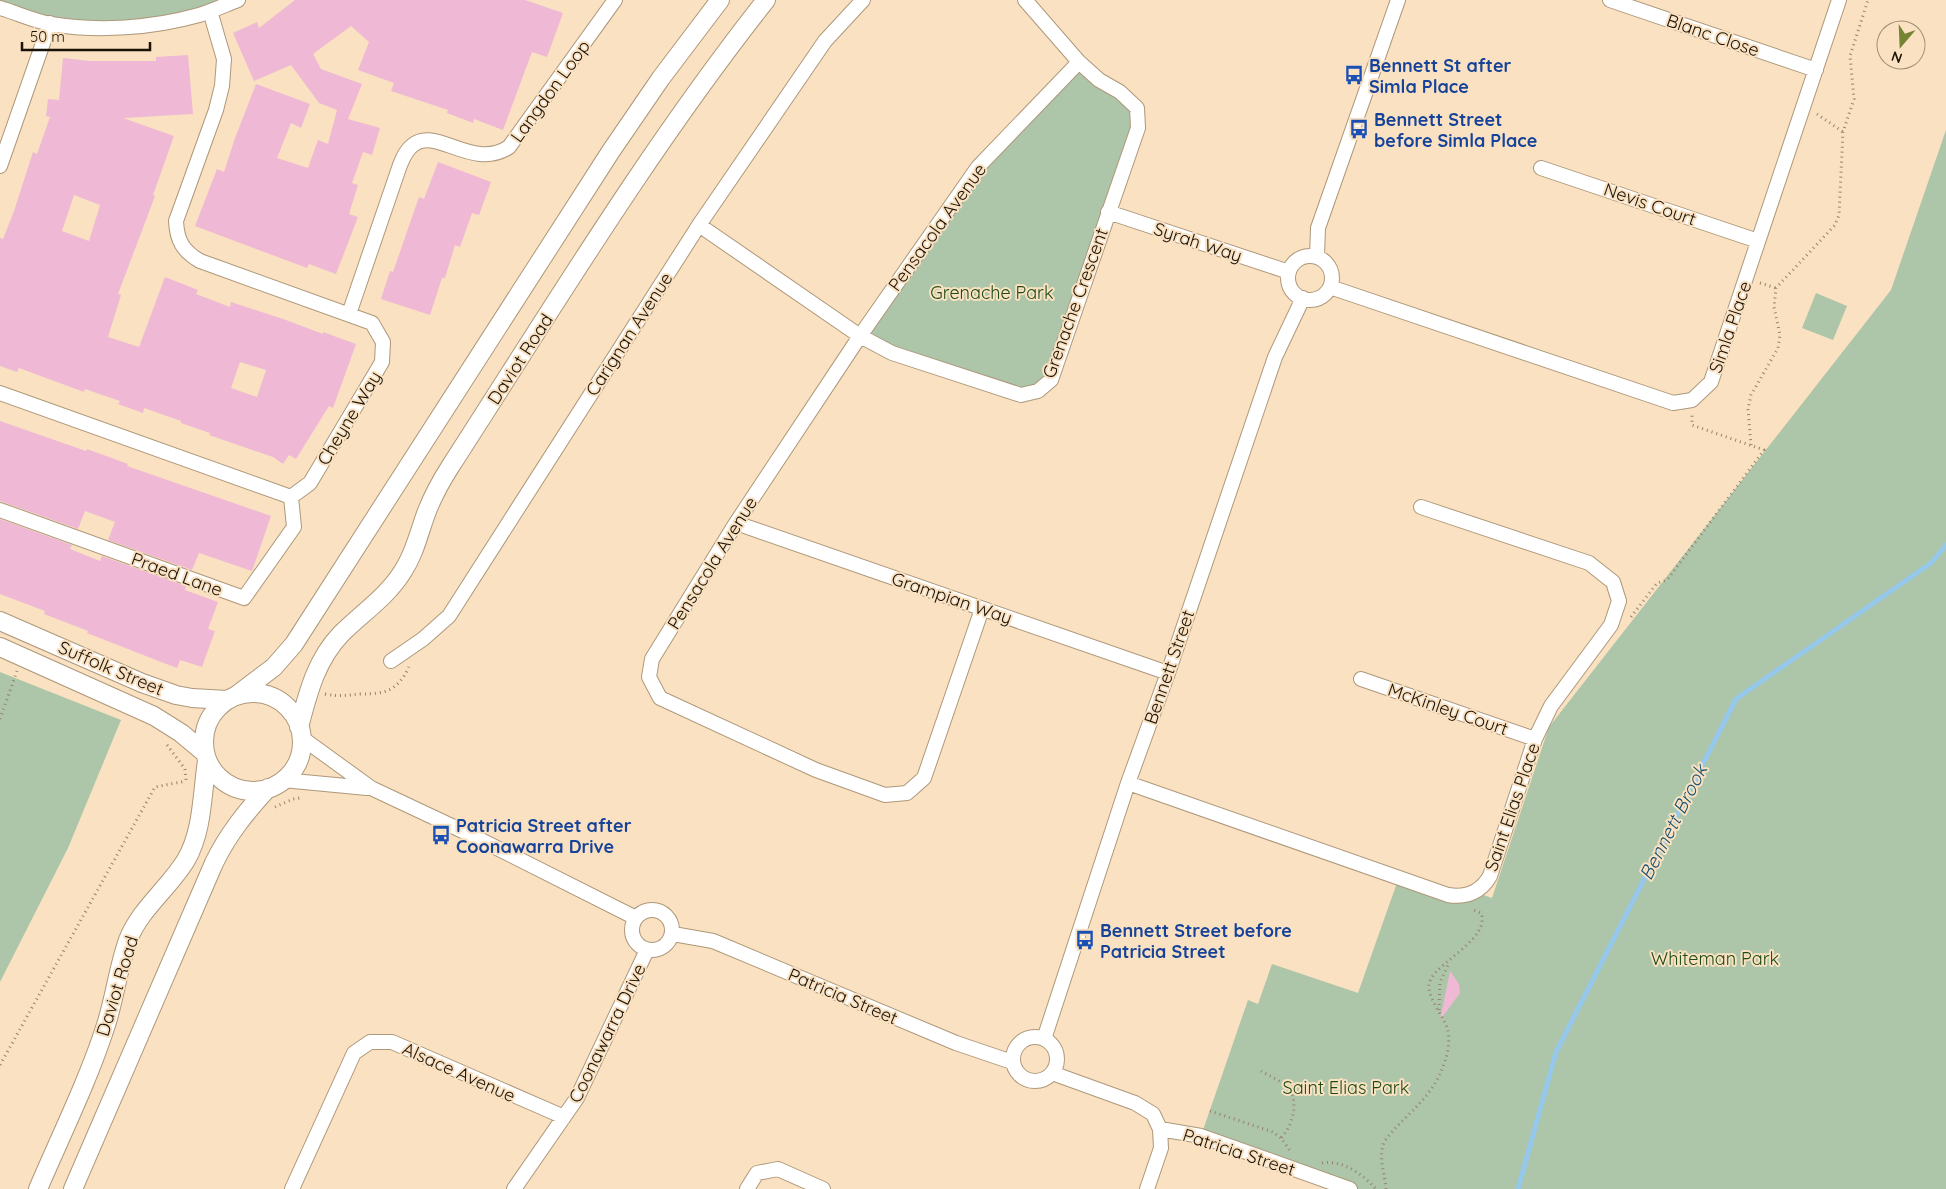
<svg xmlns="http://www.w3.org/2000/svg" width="1946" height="1189" viewBox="0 0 1946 1189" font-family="Quicksand,sans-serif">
  <rect width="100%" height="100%" fill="#f9e1c1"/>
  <path fill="#adc5a8" d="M0,0h238l-39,15 -102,12 -97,-19z
    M1079,62l58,46 -86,272 -30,15 -161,-59 118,-169z
    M1946,130v1059h-596l-149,-53 47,-136 10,4 14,-40 86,29 41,-116 49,18 27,-3 17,6 57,-171 342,-437z
    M1816,293l31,13 -14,34 -31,-12z
    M0,672l121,48 -53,128 -68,134z"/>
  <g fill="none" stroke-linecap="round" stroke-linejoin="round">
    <path stroke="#95c8ea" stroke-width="5" d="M1518,1189l38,-137 180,-353 195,-136 15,-18"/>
  </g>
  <path fill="#efb9d5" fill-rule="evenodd" d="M295,0h230l38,13 -16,44 -15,-5 -29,78 -29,-11 -1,4 -26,-10 1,-3 -57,-19 3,-8 -36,-13 11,-28 -18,-16 -38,28 8,15 41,15 -14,35 32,9 -8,27 -9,-3 -11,31 6,2 -9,29 9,3 -22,57 -27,-10 -2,4 -112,-42 22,-57 7,3 11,-34 21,-54 54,20 -9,24 -10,-5 -14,35 31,10 10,-28 10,4 9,-34 -18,-7 -28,-38 -37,16 -21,-48 24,-11 2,6z
    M188,55l5,59 -70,4 51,18 -21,59 2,1 -37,98 3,1 -13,42 31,10 26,-70 33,13 -2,4 34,13 1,-5 55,18 37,14v-2l33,12 -23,64 -4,-2 -33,53 -7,-4 -6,9 -10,-7 -64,-22 1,-2 -29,-10v-2l-37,-13 -1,5 -25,-9 2,-3 -35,-12 -1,3 -65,-24 -2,4 -17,-6v-128l3,1 11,-28 19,-59 4,2 13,-37 -4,-1 2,-17 11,1 4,-42 27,3h66v-4zM74,195l26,10 -11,36 -27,-10zM240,362l26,8 -9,27 -26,-9z
    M438,162l53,20 -12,33 -7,-2 -12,34 -5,-2 -10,33h-3l-12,37 -49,-16 9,-28 3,1 26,-75 5,2z
    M0,421l86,30 1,-2 41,15 -1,2 144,50 -19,55 -53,-18 -7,17 -84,-30 7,-18 -30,-11 -7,18 -78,-28z
    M0,519l72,26 -2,4 30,12 2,-5 84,30 -1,4 33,12 -10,27 7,2 -13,36 -22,-7 -3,8 -16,-6 -74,-29 1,-2 -44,-17 1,-3 -45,-17z
    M1450,971l9,13 1,9 -20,27z"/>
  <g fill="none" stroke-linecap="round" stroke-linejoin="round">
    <defs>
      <path id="minor" d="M1610,0l206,70
        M0,8c17,5 34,13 51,16 47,8 102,4 148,-9 13,-4 26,-10 39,-15
        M0,166l50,-143
        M1541,168l217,73
        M1108,212l181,60
        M699,225l161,111 32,17 129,42 17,-4 13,-11 87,-252 -1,-20 -17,-16 -21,-12 -20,-18 -54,-62
        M1288 278a22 22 0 1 1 44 0a22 22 0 1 1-44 0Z
        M1317,257l1,-29 80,-228
        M1330,287l343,116 19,-3 19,-18 128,-382
        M349,314l51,-149c3,-7 6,-15 13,-20 23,-19 60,26 96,2l106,-147
        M0,393l291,104 19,-14 72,-121 1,-20 -11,-19 -172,-62c-17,-10 -23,-20 -24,-40l40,-111 6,-24 2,-27 -14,-48
        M0,510l244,88 50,-71 -3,-30
        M736,523l432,150
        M982,609l-58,169 -17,15 -22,2 -69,-25 -156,-72 -11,-21 3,-18 84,-136 124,-187 118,-169 101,-105
        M391,661l32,-22 26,-23 250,-391 126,-184 38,-41
        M1361,679l174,60
        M302,738l69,50 100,47 165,83
        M283,780l84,8
        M1128,783l320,112c18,3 33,-3 42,-19l45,-137 16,-33 60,-81 8,-24 -6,-19 -24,-19 -168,-56
        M632 930a20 20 0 1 1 40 0a20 20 0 1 1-40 0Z
        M673,934l40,7 243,102 56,19
        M1013 1059a22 22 0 1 1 44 0a22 22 0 1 1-44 0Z
        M1044,1039l84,-256 40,-110 107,-316 28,-59
        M1052,1073l83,30 18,11 7,15 1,19 -14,41
        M1160,1129l41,7 149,53
        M292,1189l62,-136 16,-11h22l172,75
        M514,1189l63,-91 70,-148
        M747,1189l10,-16 21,-4 45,20"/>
      <path id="tertiary" d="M0,621l142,62 34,12 16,3 35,2
        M0,647l154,69 27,17 24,20
        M204 742a49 49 0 1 1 98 0a49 49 0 1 1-98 0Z
        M237,695l37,-28 20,-23 317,-493 50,-73 59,-78
        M299,727c9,-34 17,-67 42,-93 21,-21 46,-37 62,-63 12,-18 16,-39 24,-60 6,-15 14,-30 23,-44 102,-158 199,-319 316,-467
        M38,1189c23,-54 50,-108 68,-164 9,-28 12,-57 22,-85 12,-31 41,-52 58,-80 17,-29 16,-67 21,-99
        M73,1189l141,-326c14,-29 32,-51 54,-75"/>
    </defs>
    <use href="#minor" stroke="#ae987a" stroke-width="16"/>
    <use href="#tertiary" stroke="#ae987a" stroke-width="20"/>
    <path stroke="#94846d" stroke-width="3" stroke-dasharray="1 4" stroke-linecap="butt" d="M1817,114l26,18
      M1760,283l16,5
      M1751,445l-3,-36 3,-14 27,-47 2,-13 -6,-28 2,-19 59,-63 4,-10 4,-83 11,-33 -4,-43 18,-56
      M1631,617l26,-34 10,-3 97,-130 -72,-25v-11
      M325,694c15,3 22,1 36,0 25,0 36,-3 48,-27
      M0,719l17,-48
      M167,745l18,24 1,11
      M275,807l18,-8 7,-1
      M1439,1010l1,-28 9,-19
      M0,1065l155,-278 31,-6
      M1261,1071c8,5 21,10 27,17 12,13 4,39 -7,50
      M1210,1111l63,21 8,6 10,14
      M1322,1163c22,-3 40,11 54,26
      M1386,1189c-1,-15 -8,-32 -2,-47 22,-30 48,-41 61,-81 3,-8 5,-21 3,-30 -3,-15 -26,-37 -17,-52 9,-18 60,-42 50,-66l-10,-4"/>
    <use href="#minor" stroke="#fff" stroke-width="14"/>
    <use href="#tertiary" stroke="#fff" stroke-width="18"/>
  </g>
  <defs>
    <symbol id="bus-bare" viewBox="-9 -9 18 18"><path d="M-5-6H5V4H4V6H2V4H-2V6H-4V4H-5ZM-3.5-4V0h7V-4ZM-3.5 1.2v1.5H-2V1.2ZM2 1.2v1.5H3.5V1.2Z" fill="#1a4fb4" stroke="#f9e1c1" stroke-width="2.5" paint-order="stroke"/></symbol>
  </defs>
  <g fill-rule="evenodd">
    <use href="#bus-bare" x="1340" y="61" width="28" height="28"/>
    <use href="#bus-bare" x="1345" y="115" width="28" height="28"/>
    <use href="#bus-bare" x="427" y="821" width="28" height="28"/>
    <use href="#bus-bare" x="1071" y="926" width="28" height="28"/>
  </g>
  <g text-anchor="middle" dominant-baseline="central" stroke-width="4" stroke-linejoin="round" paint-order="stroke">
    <g font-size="18" fill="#1a1207" stroke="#f9e1c1">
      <text transform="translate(1713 35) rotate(19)">Blanc Close</text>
      <text transform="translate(550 91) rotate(-54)">Langdon Loop</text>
      <text transform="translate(1650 204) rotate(19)">Nevis Court</text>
      <text transform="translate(937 227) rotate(-54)">Pensacola Avenue</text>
      <text transform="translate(1198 242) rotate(18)">Syrah Way</text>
      <text transform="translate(1075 303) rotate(-70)">Grenache Crescent</text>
      <text transform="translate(1730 327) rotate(-71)">Simla Place</text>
      <text transform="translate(629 334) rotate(-57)">Carignan Avenue</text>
      <text transform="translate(520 359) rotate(-57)">Daviot Road</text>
      <text transform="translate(349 418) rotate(-59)">Cheyne Way</text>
      <text transform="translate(712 563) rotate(-58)">Pensacola Avenue</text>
      <text transform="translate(177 574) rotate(20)">Praed Lane</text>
      <text transform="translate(952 598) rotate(19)">Grampian Way</text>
      <text transform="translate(1169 667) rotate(-71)">Bennett Street</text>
      <text transform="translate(111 668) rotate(23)">Suffolk Street</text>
      <text transform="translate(1448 709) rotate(19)">McKinley Court</text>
      <text transform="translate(1512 807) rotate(-71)">Saint Elias Place</text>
      <text transform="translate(117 986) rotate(-73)">Daviot Road</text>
      <text transform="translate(843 996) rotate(23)">Patricia Street</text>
      <text transform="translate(607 1033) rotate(-64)">Coonawarra Drive</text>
      <text transform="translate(459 1072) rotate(24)">Alsace Avenue</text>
      <text transform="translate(1239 1152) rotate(18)">Patricia Street</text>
    </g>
    <g font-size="18" font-weight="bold" fill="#164399" stroke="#f9e1c1" text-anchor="start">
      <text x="1369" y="65">Bennett St after<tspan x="1369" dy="21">Simla Place</tspan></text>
      <text x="1374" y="119">Bennett Street<tspan x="1374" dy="21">before Simla Place</tspan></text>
      <text x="456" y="825">Patricia Street after<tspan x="456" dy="21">Coonawarra Drive</tspan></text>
      <text x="1100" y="930">Bennett Street before<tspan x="1100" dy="21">Patricia Street</tspan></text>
    </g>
    <g font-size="18" fill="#1d4c13" stroke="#f9e1c1">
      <text x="992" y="292">Grenache Park</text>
      <text x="1715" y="958">Whiteman Park</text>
      <text x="1346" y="1087">Saint Elias Park</text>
    </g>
    <g font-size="19" font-style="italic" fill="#165373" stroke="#f9e1c1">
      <text transform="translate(1673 822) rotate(-63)">Bennett Brook</text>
    </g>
  </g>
  <g transform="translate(1901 45) rotate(199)"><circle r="24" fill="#f9e1c1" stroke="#a08e77"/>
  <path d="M0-4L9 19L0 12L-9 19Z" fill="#758432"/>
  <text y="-8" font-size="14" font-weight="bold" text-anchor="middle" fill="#1a1207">N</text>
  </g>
  <path d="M22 42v8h128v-8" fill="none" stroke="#1a1207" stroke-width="2.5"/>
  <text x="30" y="42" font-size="15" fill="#1a1207" stroke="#f9e1c1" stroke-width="4" paint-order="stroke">50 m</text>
</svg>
